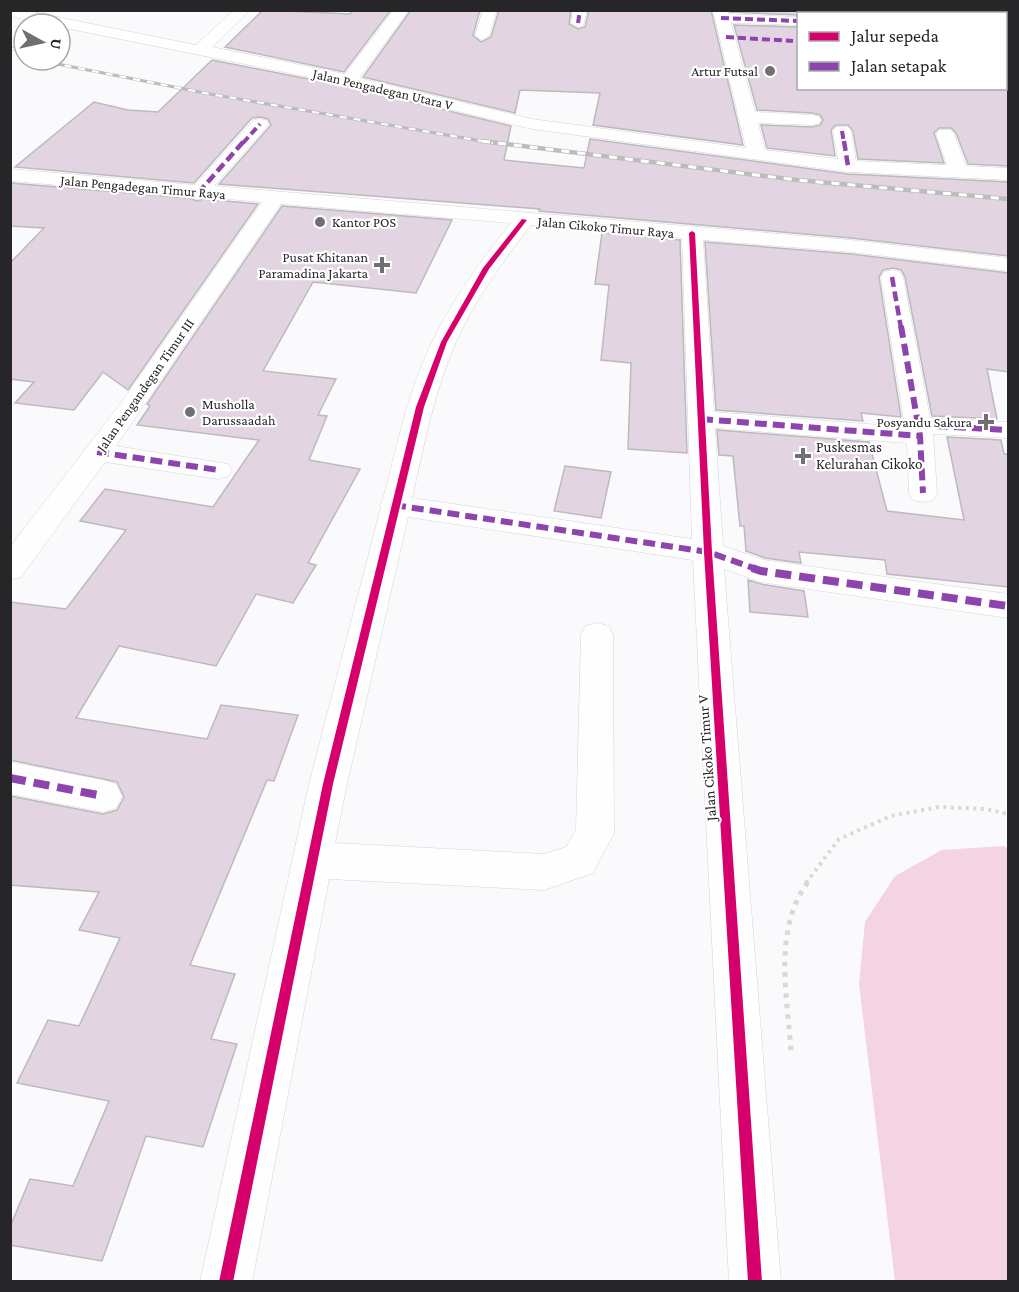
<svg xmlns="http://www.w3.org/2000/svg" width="1019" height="1292" viewBox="0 0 1019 1292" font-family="'Crimson Pro',serif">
  <rect width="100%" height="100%" fill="#faf9fc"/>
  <path fill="#f4d3e2" d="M1003,846l5,2v433h-113l-36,-297 6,-62 30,-46 47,-26z"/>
  <path fill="#e3d4e2" stroke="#bbbabc" stroke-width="1.5" d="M263,10l87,4 3,-4h38l-47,62 -119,-25z
    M411,10h69l-7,25 8,7 10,-5 8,-27h72l-2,14 9,5 7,-2 4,-17h122l32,135 -150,-20 7,-32 -80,-3 -5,23 -152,-36z
    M729,10h69v5l-68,-3z
    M734,25l64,2v61h210v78l-40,-2 -12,-31 -5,-5h-12l-5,5 10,30 -86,-4 -5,-28 -5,-6h-12l-5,5 4,26 -68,-8 -6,-23 51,2 8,-2 3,-5 -3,-5 -8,-2 -55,-3z
    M212,60l137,27 162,39 -7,34 80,8 6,-29 258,35 160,8v74l-157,-18 -312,-27 1,-2 -321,-25 52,-59 -3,-6 -8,-2 -8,1 -58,65 -179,-16 79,-65 34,8 30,2z
    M10,183l179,15 8,3 7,-2 54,5 -130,186 -25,-18 -29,38 -59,-7 19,-21 -24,-3v-116l34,-35 -34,-2z
    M282,206l170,14 -36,73 -103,-11 -50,89 73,8 -18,36 9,1 -18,44 51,9 -52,94 8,2 -23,38 -37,-9 -40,72 -97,-20 -43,72 131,21 14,-34 77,10 -24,66 -7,-1 -77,185 45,9 -24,65 26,5 -34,103 -57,-11 -44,125 -92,-16v-18l20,-48 43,7 36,-85 -92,-18 31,-63 31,6 41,-88 -41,-8 20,-38 -89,-7v-89l93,18 14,-4 7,-13 -7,-15 -107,-22v-158l56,7 60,-79 -46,-9 25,-32 108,18 46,-67 -122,-15 13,-19 -3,-2z
    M602,233l78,7 7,213 -59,-4 3,-86 -30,-3 8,-75 -14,-1z
    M705,242l146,12 157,19v99l-21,-3 10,50 -65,-3 -27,-139 -4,-7 -8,-2 -10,2 -4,7 22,140 -40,-4 2,8 -147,-11z
    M717,430l152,12 18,69 77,9 -17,-83 54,3 3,14h4v133l-121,-13 -2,-14 -86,-8 2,11 -36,-5 -19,-7 -2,-25h-4l-7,-70 -14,-1z
    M565,466l46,6 -10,46 -47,-7z
    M748,580l13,4 43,7 4,26 -58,-5z"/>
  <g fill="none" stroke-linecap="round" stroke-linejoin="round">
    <defs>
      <path id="minor" d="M10,10h13l173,35 38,-35h16l-38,37 133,27 49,-64h15l-50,68 173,41 214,29 -33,-138h14l1,4 70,3v8l-67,-2 24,89 57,3 6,1 3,4 -3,4 -6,1 -54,-2 7,27 73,9 -5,-28 3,-4h12l3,4 5,30 91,4 -11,-31 3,-4h12l3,4 12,32 42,2v12l-160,-8 -316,-43 -183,-44 -289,-58v-3h-17l-33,-8z
        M483,10h14l-8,26 -7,4 -7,-4z
        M573,10h14l-4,16 -5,1 -7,-4z
        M866,10h19l3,4h-19z
        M975,10h14v4h-14z
        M1006,64l2,1v14l-2,-1z
        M260,119l6,1 3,4 -55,62 637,54 157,18v13l-157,-19 -148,-12 11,172 191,15 -24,-150 3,-5 8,-2 8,2 3,5 27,141 78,4v16l-75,-4 4,59 -4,7 -10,2 -10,-2 -4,-7 -2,-50 -192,-15 8,118 41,14 244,34v24l-247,-36 -37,-13 57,713h-52l-36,-722 -285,-43 -61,267 -12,59 209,11 22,-7 10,-17 5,-195 4,-9 12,-3 12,3 4,9 1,198 -21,40 -49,17 -215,-11 -77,403h-52l109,-498 72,-277 -1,-2 3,-6c14,-53 25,-108 49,-157 21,-43 49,-82 79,-119l-230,-19 -165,242 112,18 4,6 -4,6 -10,3 -113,-17 -84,115 -11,3v-33l111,-144 141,-201 -58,-5 -6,2 -8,-3 -180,-15v-12l185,16 59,-65zM531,225l151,13 10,301 -280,-41c12,-52 22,-107 44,-156 19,-42 46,-80 75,-117z
        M10,762l93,18 13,4 6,12 -6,12 -13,4 -93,-18z"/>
    </defs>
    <use href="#minor" stroke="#d5d4d6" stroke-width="1"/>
    <path stroke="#d9d8d9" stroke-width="4" stroke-dasharray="3 4.5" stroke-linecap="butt" d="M806,883l33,-44 52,-23 48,-9 47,2 22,5"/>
    <path stroke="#d9d8d9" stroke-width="5" stroke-dasharray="4.5 6" stroke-linecap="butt" d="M791,1050c-4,-54 -18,-121 17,-168"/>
    <use href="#minor" fill="#fefeff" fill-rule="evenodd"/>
    <defs>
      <path id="rail-far1" d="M10,48l14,4
        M37,60l173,34 283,49"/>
      <path id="rail" d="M482,141l315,39 211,19"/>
    </defs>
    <use href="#rail-far1" stroke="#bcbcbd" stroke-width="3"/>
    <use href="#rail" stroke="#bcbcbd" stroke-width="4.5"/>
    <use href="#rail-far1" stroke="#fff" stroke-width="2" stroke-dasharray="7" stroke-linecap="butt"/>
    <use href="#rail" stroke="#fff" stroke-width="3" stroke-dasharray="8" stroke-linecap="butt"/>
    <path stroke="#8e44ad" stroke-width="4" stroke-dasharray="8 4" stroke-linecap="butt" d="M982,10v4
      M721,18l77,3
      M578,23l2,-13
      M726,37l67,4
      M1006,69l2,5
      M842,131l2,12
      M243,143l17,-19"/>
    <path stroke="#8e44ad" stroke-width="4.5" stroke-dasharray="10 4.5" stroke-linecap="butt" d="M844,141l4,25
      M198,193l46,-52
      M892,277l9,51"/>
    <path stroke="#8e44ad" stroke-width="6" stroke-dasharray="12 6" stroke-linecap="butt" d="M901,326l19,110 3,57
      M701,419l219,17
      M918,425l90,5
      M97,452l121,18
      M394,505l314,47 48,17"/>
    <path stroke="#8e44ad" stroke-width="8" stroke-dasharray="16 8" stroke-linecap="butt" d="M752,568l9,3 247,35
      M10,778l93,18"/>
    <defs>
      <path id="cycleway" d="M522,219l5,1 -38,49 -42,73 -23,65 -91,377 -100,498h-14l104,-498 93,-377 25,-65 42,-74z
        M692,231l3,2 17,319 50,730h-14l-44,-730 -15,-319z"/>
    </defs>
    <use href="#cycleway" stroke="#fff" stroke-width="4"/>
    <use href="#cycleway" fill="#d6006c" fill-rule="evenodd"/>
  </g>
  <g fill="#706f72" stroke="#fff" stroke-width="2">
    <circle cx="770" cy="71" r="6"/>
    <circle cx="320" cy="222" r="6"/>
    <path d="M379 256h6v6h6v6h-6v6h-6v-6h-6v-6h6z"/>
    <circle cx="190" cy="412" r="6"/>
    <path d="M983 413h6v6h6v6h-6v6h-6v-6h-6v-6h6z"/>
    <path d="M800 447h6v6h6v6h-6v6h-6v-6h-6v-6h6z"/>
  </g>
  <g text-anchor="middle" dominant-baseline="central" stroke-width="4.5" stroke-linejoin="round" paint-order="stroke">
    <g font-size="14" fill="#262527" stroke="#fff" text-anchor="end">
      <text x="758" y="71">Artur Futsal</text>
      <text x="332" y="222" text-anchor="start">Kantor POS</text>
      <text x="368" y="257">Pusat Khitanan<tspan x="368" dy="16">Paramadina Jakarta</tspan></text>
      <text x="202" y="404" text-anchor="start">Musholla<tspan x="202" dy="16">Darussaadah</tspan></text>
      <text x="972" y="422">Posyandu Sakura</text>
    </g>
    <g font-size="14" fill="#262527" stroke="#fff">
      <text transform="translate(383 89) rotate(13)">Jalan Pengadegan Utara V</text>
      <text transform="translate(143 187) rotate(5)">Jalan Pengadegan Timur Raya</text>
      <text transform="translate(606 227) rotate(5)">Jalan Cikoko Timur Raya</text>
      <text transform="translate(145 385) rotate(-55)">Jalan Pengandegan Timur III</text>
    </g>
    <g font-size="15" fill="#262527" stroke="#fff" text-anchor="start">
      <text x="816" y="447">Puskesmas<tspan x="816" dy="17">Kelurahan Cikoko</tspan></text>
    </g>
    <g font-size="15" fill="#262527" stroke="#fff">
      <text transform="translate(707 758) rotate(-94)">Jalan Cikoko Timur V</text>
    </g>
  </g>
  <rect width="1019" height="1292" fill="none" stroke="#262527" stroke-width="24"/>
  <rect x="797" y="12" width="210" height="78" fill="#ffffff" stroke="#a8a8a9" stroke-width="1.5"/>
  <rect x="809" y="32" width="30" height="9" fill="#d6006c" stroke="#a8a8a9" stroke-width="1.5"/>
  <text x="851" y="42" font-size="18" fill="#262527">Jalur sepeda</text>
  <rect x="809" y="62" width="30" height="9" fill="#8e44ad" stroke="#a8a8a9" stroke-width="1.5"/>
  <text x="851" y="72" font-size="18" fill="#262527">Jalan setapak</text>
  <g transform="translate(42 42) rotate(98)"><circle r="28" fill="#ffffff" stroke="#a8a8a9" stroke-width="1.5"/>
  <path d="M0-4.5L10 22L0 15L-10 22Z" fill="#706f72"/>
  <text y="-9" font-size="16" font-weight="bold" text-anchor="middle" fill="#262527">U</text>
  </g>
</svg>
